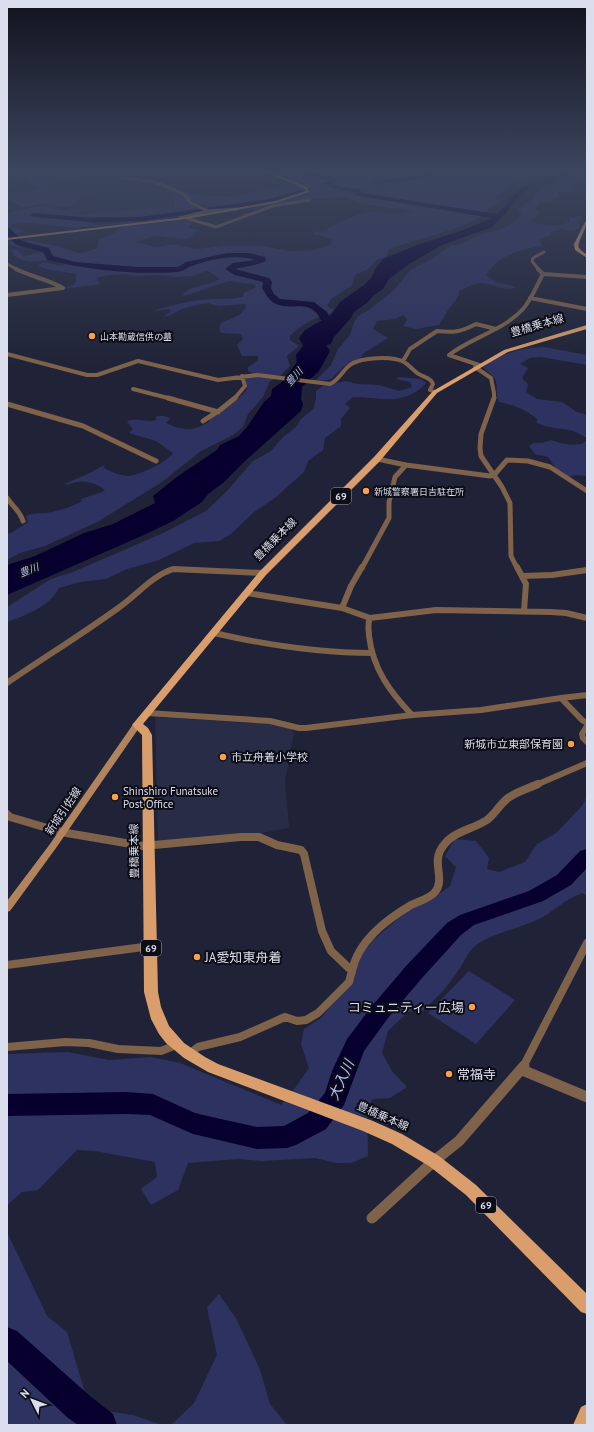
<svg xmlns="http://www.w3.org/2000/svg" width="594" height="1432" viewBox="0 0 594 1432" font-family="'PT Sans','Noto Sans JP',sans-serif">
  <rect width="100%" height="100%" fill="#202337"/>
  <path fill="#282c47" d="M77,175l38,2 -1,2 35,3 27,11v3l-4,2 1,5 -3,4 -31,4 -67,3 -5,-4 16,-12 4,-8 -40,-1v-3z
    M155,717l114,7 20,4 5,4 -9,49 4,47 -33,6 -98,8z"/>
  <path fill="#2e3260" d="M7,169h64l3,4 24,-1 14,4h-33l-20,5 -10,5 -1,3 4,1 37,-1 4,1 -22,16h-15l-4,3c7,0 16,1 23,2l-2,3h9l88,-7 4,-3v-4l-6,-2 6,-1 1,-2 -11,-6 -3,-4 18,8 48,4 62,-11 -19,-4 2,-1 30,7 3,3c-35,8 -73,19 -109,14l-2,1 4,4 -3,1 -61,7 -102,-3 -2,1c13,2 57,4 63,8l6,1 79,-8 -23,4 -80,7 -42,-5 -22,1v2l14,6 -18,2v-21l42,-9h-8l-18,3 -16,-7v-7l31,-4 -1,-2 -8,-2v-3l-3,-2 -19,1 9,-3 -9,-1z
    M267,169h290l-11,7 -35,8 -5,4v3l-8,3 -4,4 7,4 -12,6c-7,19 -81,32 -101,42l-1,6 -11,4 -8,9 -11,5 -3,3 -2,8 -21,14 -4,7 7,4c-5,5 -9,5 -15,7 -11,4 -21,11 -29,19v4l9,6 -12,10 3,10 -12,12 -8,3 -7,16 -15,17 -5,13 -10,8 -32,16 -39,31 -63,39 -54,25 -25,7 -13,7v-26l6,-2 15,-10 -2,-6c8,-4 17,-2 26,-4 9,-2 22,-6 30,-11l-1,-2 24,-8c-5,-7 -20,-11 -28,-9 -5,0 -8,4 -13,2l24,-10 14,-8h3l-1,2c7,4 17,8 25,8 10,-1 39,-14 44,-23l-17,-12 -27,-8 4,-4 -6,-7c10,-7 20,3 30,-3l-2,-2c5,-2 11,-2 15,2l-4,4c19,8 25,9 43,-1v-2c5,-3 34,-25 36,-28 3,-4 1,-8 0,-13l8,-6 -5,-2v-4l10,-7v-4h-16l-5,-11 6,-6 -2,-5 -20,-1 -2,-4 2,-6 18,-8 7,-7 -1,-4 -26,2 -11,-3 -12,2 -14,4 -16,8 -2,-1 7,-5 -2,-2 -14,2 3,-2c19,-5 40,-10 59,-10 12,-1 15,1 27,-3l-1,-3 12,-5 1,-3 -4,-1 -23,-3 -45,15 -1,-2c10,-10 25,-8 37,-15l-10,-7 -4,-1 -14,5 -16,1 -19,-2 -21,1 -11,-2 -16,1 -13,3 4,5 -4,2 -35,4 10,-3 5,-4v-8l-30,-5 -8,-4c11,-6 16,2 26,0 -16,-14 -36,9 -54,-15h7l7,6 20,-5c-10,-5 -32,-1 -37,-9l21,-2 33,7 17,6 8,-1 11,-4 2,-9 15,-6 3,-4 10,-3 59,-6 7,2 -5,6 14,2 -7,3v3l-11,3 -30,-3 -19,6 22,5 16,-3 24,5 25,-3h41l26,5 26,-1 16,-6 1,-5 -19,-5 2,-2 14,-1 -3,-1c7,-5 36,-18 43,-18 15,-1 28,5 43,-1l-52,-8 -17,-6h-8l-36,3 -38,9h-11l61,-15v-5l-14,-8z
    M586,169h1v8l-15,8 4,3h11v3l-29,1 1,4 -9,6 -11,1 -4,6 5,3v2l-10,7c13,5 26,7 39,1l1,-4 9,-2h4l-4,4v8l-5,3 -12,-2 -11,3v3l-11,4 2,7c-22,3 -44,10 -56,29l10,7 21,5c-13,5 -22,-3 -34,-4 -8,-1 -17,5 -24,8l-1,6 -10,13 -9,15 -23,4 -13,-3 4,-6 -3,-5 -9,4 -18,2 -4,8 15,9 -24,15 -4,6 -14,6 -15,14 -11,2 -4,-1 15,-15 7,-16 12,-14 4,-13 4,-6 11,-6 25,-20 17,-20 22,-12 18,-13 10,-1 15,-8 29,-8 14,-10 3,-5 -5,-3 14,-10 9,-11 21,-9 16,-3 5,-2z
    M544,347l43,8v10l-46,-8 -11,1 -10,6 8,4 -6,10 6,6 -2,8 11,7 25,3 15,10 10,3v23c-6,-3 -11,-7 -18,-8 -11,-2 -21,-2 -32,-7v-4c-12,-10 -23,-14 -38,-17 -4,-7 -1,-14 -3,-20 -2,-8 -9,-9 -13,-15 21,-14 36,-19 61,-20z
    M399,377l22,2 5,4c-22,24 -45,14 -73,14l-8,7 5,4 -9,11v7l-16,12 -2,12 -15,11 -4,11 -28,25 -22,15 -23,22 -12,7 -25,2 -35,17 -32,9 -21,10 -26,3 -21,6c-9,18 -34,28 -52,34v-15l44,-28 22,-7 88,-38 45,-23 21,-20 26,-30 18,-10 12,-14 13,-10 5,-8 12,-10 3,-10v-8l7,-5 22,-5 13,3 21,1 20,6 13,-4 -2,-5 -14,-3z
    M551,440c11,4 26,8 36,1v35l-12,-1 -6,2c-11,-3 -15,-12 -21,-20l-13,-3 -6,-8 4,-3h9z
    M587,796v100l-5,-3c-18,7 -25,16 -41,25 -21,11 -57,16 -71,33 -5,7 -8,15 -13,21 -9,15 -22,27 -34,39l-15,1 -20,19 -6,22 10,18 15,16 -17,11 -17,1 -6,9 1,48 -17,7h-15l-21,-5 -53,3 -24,-2 -50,4 -10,27 -27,15 -10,-16 16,-12 -2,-15 -60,-11 -18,-1 -39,40 -16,2 -15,13v-151l61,-2 41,8 42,-3 29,6 101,42 14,-17 14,-20 -8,-24 3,-15 17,-11 24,-29 5,-21 23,-28 39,-33 26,-12 12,-9 6,-19 -11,-11 10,-17 21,2 13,17 -2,11 12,3 26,-10 12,-18 19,-11 26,-27z
    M469,971l46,29 -39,44 -48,-31z
    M7,1232l40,84 20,16 18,61 14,17 34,5 29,10h-155z
    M219,1294l18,26 23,50 10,34 17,21h-116l23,-22 23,-48 -10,-48z"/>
  <path fill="#07002f" d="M518,197l-13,17 -13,13 -50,18 -33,19 -20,15 -6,10 -9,6 -6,7 -14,10 -3,6 -17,19 -3,7 -5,1 4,6 -11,20 -17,16 -1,12 2,5 -2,7 -56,50 -22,22 -15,11 -6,8 -29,19 -27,13 -139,61v-30l28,-9 49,-23 29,-9 42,-21 -2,-7 25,-20 39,-26 3,-5 19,-9 8,-9 17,-25 7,-6 1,-7 10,-7 15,-20 -1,-7 7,-9 -4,-8 6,-8 26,-15 9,-13 24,-17 7,-7 5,-10 7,-9 34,-14 49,-16 26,-11z"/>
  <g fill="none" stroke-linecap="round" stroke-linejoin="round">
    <path fill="#07002f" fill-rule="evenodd" d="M291,169h6l38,9 2,3 -4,3 10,3 17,2 2,4 134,21 4,-3 20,-23 38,-13 9,-6h8c-13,13 -34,11 -49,21 -13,8 -17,27 -33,32l-4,-2 2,-2 -132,-22 -3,-1 -1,-3 -13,-1 -19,-7 7,-4 -37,-8z
      M430,169h7l-12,9 -49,7 -3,-2 3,-2 45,-6z
      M301,190l2,1v2l-32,10 -131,18 -49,1 -57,-5 -4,-2 4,-2 57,5 49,-1 130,-18z
      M7,228h3l12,13 27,7 4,8 22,6 63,5h40l8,-5 41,-9h22l16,4 1,4 -8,3 -23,5 34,9 3,4 -1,6 3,6 6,5 34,3 13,10 2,4 8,2 2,2 -5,3 -13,-3c-11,-22 -27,-9 -45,-16 -7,-3 -10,-10 -14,-16l1,-6 -28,-7 -10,-6 8,-6 23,-3c-20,-6 -45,-1 -64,6 -4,1 -8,5 -14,6 -42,3 -90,-2 -131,-12l-4,-8 -27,-7 -9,-10z
      M587,849v19l-16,17 -28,16 -69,24 -13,10 -39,43 -34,40 -24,33 -20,54 -18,24 -30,16 -9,3 -30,1 -64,-15 -43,-19 -23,-1 -120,2v-22l120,-2 26,2 42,19 30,7 32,7 27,-1 24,-13 17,-20 7,-22 15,-32 25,-33 34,-40 41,-43 13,-8 69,-24 28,-16 23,-24z
      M7,1327l10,4 73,65 23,18 4,11h-39l-10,-7 -61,-57z"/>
    <path stroke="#7e624a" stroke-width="3" d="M131,169h25
      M134,169l-13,9 29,3 10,3 24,10 7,9 17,8
      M180,218l28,-7 29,-2
      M186,218l30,9 57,-21 36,-6
      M7,264l11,6
      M539,270l-7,-9 1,-3 11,-6"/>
    <path stroke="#7e624a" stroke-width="4" d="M16,269c16,8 31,10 47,19
      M538,269l5,5
      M543,274l44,3
      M7,295l56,-7
      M530,298l57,11
      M7,354l80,21h10l41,-14 80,19 39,-5 73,9c9,-4 12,-13 20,-19 11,-8 42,-9 54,-3 5,3 8,7 12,10 5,5 15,5 17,12l-3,6 5,2
      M403,361l7,-12 27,-18c17,2 23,1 39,-7l20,5
      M479,365l-30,-10c23,-18 54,-24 74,-46 8,-9 14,-24 20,-35
      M475,367l16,11 3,15v6
      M133,389l39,10
      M234,399l11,-13 -3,-10"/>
    <path stroke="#7e624a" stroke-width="5" d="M168,398l50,14
      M494,398l-13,36 -1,14 1,8 21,31 8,16 1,53 6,12
      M7,404l76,22 73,35
      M203,421l17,-11 15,-12
      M406,465l84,11 4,-1 13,-15 21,1 22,6 37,24
      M7,498c6,9 13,13 16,23
      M362,568l27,-50v-16l6,-25 11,-12 -29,-6"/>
    <path stroke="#7e624a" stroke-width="6" d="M517,567l9,17 -2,27
      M522,576l30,-1 35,-5
      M247,593l95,15 28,10 66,-8 115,2 15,1 21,5
      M342,608l9,-22 11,-19
      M370,618c-3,6 -1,12 -1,18 4,33 21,56 43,79
      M214,633c52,12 104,20 158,20
      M7,683c38,-26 77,-50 114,-77 18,-13 31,-30 52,-37l90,4
      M561,698l26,-3
      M147,713l123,8 29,7h7l106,-13 69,-5 80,-12 21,22 5,3
      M587,726l-5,8 1,4 4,4
      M536,785l51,-22"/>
    <path stroke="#7e624a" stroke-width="8" d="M7,814l3,3 51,15 82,14 98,-9h18l18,8 24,5 3,4 18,77 9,20 21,20 -3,11 -31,31 -12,7 -9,1 -12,-4 -45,20 -42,10 -10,8
      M7,965l144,-19
      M352,971c6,-30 34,-51 59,-66 8,-4 18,-6 24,-13 10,-12 -2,-28 5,-41 10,-20 30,-20 47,-31 8,-6 13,-16 21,-22 8,-6 21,-10 30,-14
      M7,1047l58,-5 24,1 29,6 43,2 15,-6
      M523,1067l64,-124"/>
    <path stroke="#7e624a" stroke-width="11" d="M522,1070l65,27
      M372,1218l62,-57 25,-20 65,-75"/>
    <path fill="#b2845d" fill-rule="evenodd" d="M260,169h5l42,18 3,5 -34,11 -90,16 -179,21v-2l179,-21 89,-16 31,-10 -1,-2z
      M134,723h6l1,2 -85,123 -46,63 -3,1v-11l43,-57z"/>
    <path fill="#d99e6c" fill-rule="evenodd" d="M587,221c0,7 -11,23 -8,27 2,3 6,5 8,7v3l-12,-8 -1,-6 11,-22z
      M587,325v4l-79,23 -71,41 -57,68 -114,114 -123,149 5,4 4,7 6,257 3,15 8,19 15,17 21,14 13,7 155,57 29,13 37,22 37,29 111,109v20l-6,-2 -115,-117 -37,-29 -37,-22 -29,-13 -155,-59 -24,-14 -18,-15 -7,-9 -8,-15 -7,-27 -2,-257 -10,-10 128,-154 114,-114 59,-66 71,-41z
      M587,1404v21h-14l8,-18z"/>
  </g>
  <linearGradient id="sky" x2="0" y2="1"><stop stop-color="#12131e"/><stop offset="0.46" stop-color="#3c455e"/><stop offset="1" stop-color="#3c455e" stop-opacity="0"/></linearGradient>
  <rect width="594" height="369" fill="url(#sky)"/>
  <g fill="#f9a04c" stroke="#0c0d16" stroke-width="1.5">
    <circle cx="92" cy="336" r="4"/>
    <circle cx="366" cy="491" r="4"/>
    <circle cx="571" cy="744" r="4"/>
    <circle cx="223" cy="757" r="4"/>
    <circle cx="115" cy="797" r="4"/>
    <circle cx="197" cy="957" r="4"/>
    <circle cx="472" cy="1007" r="4"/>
    <circle cx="449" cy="1074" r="4"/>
  </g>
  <g text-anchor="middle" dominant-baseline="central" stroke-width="4" stroke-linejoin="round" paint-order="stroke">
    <g font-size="9" fill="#daddeb" stroke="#0c0d16" text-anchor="start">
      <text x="100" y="336">山本勘蔵信供の墓</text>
      <text x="374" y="491">新城警察署日吉駐在所</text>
    </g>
    <g font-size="10" font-style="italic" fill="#b5bffc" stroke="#0c0d16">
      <text transform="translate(294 377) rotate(-49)">豊川</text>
      <text transform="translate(29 570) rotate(-22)">豊川</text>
    </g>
    <g fill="#0c0d16" stroke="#9c9fab" stroke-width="1">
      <rect x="331" y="488" width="20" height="16" rx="3"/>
      <rect x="141" y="940" width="20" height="16" rx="3"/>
      <rect x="476" y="1197" width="20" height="16" rx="3"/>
    </g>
    <g font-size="10" font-weight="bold" fill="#daddeb">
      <text x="341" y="496">69</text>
      <text x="151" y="948">69</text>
      <text x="486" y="1205">69</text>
    </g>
    <g font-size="11" fill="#daddeb" stroke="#0c0d16">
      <text transform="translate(537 325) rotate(-16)">豊橋乗本線</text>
      <text transform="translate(275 539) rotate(-45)">豊橋乗本線</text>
      <text transform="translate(63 811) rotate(-56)">新城引佐線</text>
      <text transform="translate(134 851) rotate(-91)">豊橋乗本線</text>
      <text transform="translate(383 1116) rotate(24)">豊橋乗本線</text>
    </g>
    <g font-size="11" fill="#daddeb" stroke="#0c0d16" text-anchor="start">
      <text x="563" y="744" text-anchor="end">新城市立東部保育園</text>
      <text x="231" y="757">市立舟着小学校</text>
      <text x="123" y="791">Shinshiro Funatsuke<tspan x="123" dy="13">Post Office</tspan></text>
    </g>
    <g font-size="13" fill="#daddeb" stroke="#0c0d16" text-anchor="start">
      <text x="205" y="957">JA愛知東舟着</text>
      <text x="464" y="1007" text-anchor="end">コミュニティー広場</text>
      <text x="457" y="1074">常福寺</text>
    </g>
    <g font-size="14" font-style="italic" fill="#b5bffc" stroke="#0c0d16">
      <text transform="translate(341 1080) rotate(-66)">大入川</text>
    </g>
  </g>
  <rect width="594" height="1432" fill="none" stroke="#daddeb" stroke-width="16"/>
  <g transform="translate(32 1400) rotate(312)" stroke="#0c0d16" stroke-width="3" paint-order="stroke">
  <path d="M0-3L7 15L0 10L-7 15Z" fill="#daddeb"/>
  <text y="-6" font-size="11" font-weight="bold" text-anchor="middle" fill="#daddeb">N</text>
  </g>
</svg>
